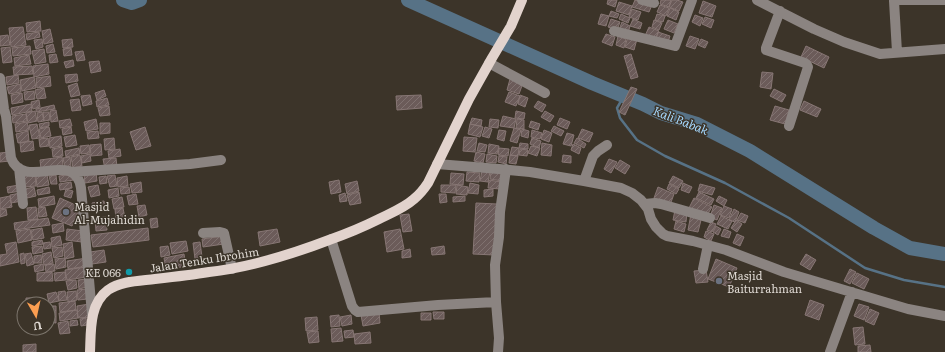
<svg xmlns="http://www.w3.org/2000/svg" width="945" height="352" viewBox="0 0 945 352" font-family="Literata,serif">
  <defs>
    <pattern id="building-hatch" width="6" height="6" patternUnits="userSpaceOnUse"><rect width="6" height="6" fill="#6b5b59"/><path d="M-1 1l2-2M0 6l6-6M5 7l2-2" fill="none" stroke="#807270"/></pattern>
  </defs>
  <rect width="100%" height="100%" fill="#3c3429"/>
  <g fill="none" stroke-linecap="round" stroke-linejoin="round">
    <path stroke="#577286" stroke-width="2.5" d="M624,96l-7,12 3,10 17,22 28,16 60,27 64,35 76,50 39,12 41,7"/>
    <path stroke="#577286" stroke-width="14" d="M123,0l9,3 8,-3
      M408,0l184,83 51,21 18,9 36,11 53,27 124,77 36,20 35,6"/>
  </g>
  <path fill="url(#building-hatch)" stroke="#877674" d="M608,0h9l-2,7 -8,-3z
    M635,0l17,5 -3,7 -17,-5z
    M661,0h10l-2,7 -9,-3z
    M672,0h5l6,2 -4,9 -10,-4z
    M703,1l13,5 -4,11 -13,-4z
    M619,2l13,4 -3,9 -13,-4z
    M660,5l9,3 -3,8 -9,-4z
    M670,8l9,4 -3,8 -9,-4z
    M632,9l9,3 -3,8 -9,-3z
    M611,11l8,3 -2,4 -8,-2z
    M601,14l8,2 -3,10 -8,-2z
    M621,14l9,4 -2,5 -9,-4z
    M657,14l8,2 -2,6 -8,-2z
    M695,15l8,3 -3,8 -8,-4z
    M705,17l9,3 -3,8 -9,-4z
    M611,19l9,3 -3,8 -9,-3z
    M633,19l9,4 -2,6 -10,-3z
    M654,20l8,3 -3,7 -7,-3z
    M668,20l10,4 -4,9 -10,-4z
    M40,21l1,10 -14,1 -1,-9z
    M622,22l8,4 -2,7 -9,-3z
    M23,27l3,18 -15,2 -2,-19z
    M649,27l10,4 -4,9 -10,-4z
    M50,29l3,13 -9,2 -2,-13z
    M39,32l1,5 -13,3 -1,-6z
    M658,32l12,4 -2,6 -12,-4z
    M606,34l9,3 -3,9 -10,-4z
    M8,35l2,10 -10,1v-10z
    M618,36l8,3 -2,9 -8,-3z
    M628,36l9,3 -3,11 -9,-3z
    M690,36l9,3 -4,10 -9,-3z
    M42,39l1,8 -7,2 -2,-9z
    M72,39l1,8 -10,1 -1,-8z
    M701,39l7,3 -3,6 -7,-3z
    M53,44l2,8 -8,1 -1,-7z
    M30,46l1,8 -18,2 -1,-8z
    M806,46l23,11 -5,11 -23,-11z
    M10,47l2,15 -9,1 -2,-15z
    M71,48l1,7 -8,1 -1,-7z
    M44,49l2,13 -11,2 -3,-13z
    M83,51l2,9 -8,1 -2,-9z
    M56,54l2,8 -8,1 -1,-8z
    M631,54l7,23 -7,2 -7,-23z
    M29,55l2,9 -16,2 -1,-8z
    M73,60l1,6 -8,2 -2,-6z
    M99,61l2,10 -10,2 -2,-11z
    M48,64l1,10 -15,3 -1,-11z
    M32,66l1,8 -19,1 -1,-8z
    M762,72l11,1 -2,16 -11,-2z
    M77,74l1,7 -12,2 -1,-8z
    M18,75l1,8 -12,2 -1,-8z
    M50,76l1,10 -14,2 -1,-10z
    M34,77l2,11 -14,3 -2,-11z
    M510,79l13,4 -4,11 -12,-4z
    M77,83l3,12 -9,2 -3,-11z
    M20,84l1,8 -12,2 -2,-7z
    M631,87l6,2 -12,26 -6,-3z
    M44,88l2,10 -9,1 -2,-9z
    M774,89l12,6 -4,7 -12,-6z
    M104,90l2,6 -9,4 -2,-7z
    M34,91l1,8 -10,1 -1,-8z
    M509,92l11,4 -4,10 -11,-4z
    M22,93l1,9 -11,2 -1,-9z
    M90,95l2,9 -9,2 -2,-10z
    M421,95l1,13 -25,2 -1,-14z
    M520,95l8,3 -3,9 -7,-3z
    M107,98l2,7 -12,2 -1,-6z
    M79,99l2,11 -9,1 -2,-11z
    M39,100l1,7 -7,2 -2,-7z
    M538,101l8,4 -4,7 -8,-5z
    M804,101l17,8 -4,8 -17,-7z
    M31,104l1,7 -20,4 -1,-7z
    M54,105l1,4 -19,3v-3z
    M109,106l1,9 -10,1 -2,-8z
    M775,106l14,4 -4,14 -15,-4z
    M56,110l2,11 -7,1 -1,-11z
    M35,111l2,10 -9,2 -2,-10z
    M516,111l9,2 -1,6 -9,-1z
    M545,111l9,5 -4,6 -9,-5z
    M42,112l2,9 -6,1 -1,-9z
    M43,112h6l1,8 -6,1z
    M26,114l1,7 -14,2 -1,-7z
    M503,116l13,3 -2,9 -14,-2z
    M472,118l10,2 -1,6 -11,-2z
    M560,118l10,4 -3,7 -10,-4z
    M70,119l2,7 -12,2 -1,-7z
    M96,119l2,10 -12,2 -2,-9z
    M490,119l9,1 -1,8 -9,-1z
    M517,119l7,1v9l-8,-1z
    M531,121l9,3 -2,6 -9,-3z
    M27,122l2,8 -13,2 -1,-8z
    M49,122v4l-9,2 -1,-4z
    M100,123h10v10l-10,1z
    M37,124l3,14 -8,1 -3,-14z
    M470,124l13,3 -3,10 -12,-3z
    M554,126l10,5 -3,5 -10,-5z
    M49,127l2,9 -10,2 -2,-9z
    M71,127l1,6 -9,2 -1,-6z
    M145,127l6,19 -15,4 -6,-18z
    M485,127l7,2 -3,9 -7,-2z
    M514,128l7,2 -4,13 -7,-2z
    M522,129l7,2 -1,7 -7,-2z
    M582,129l11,4 -4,9 -11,-4z
    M499,130l7,1 -2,10 -7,-2z
    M532,130l10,3 -2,6 -9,-2z
    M544,130l8,3 -3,9 -8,-3z
    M28,131l1,10 -11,2 -2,-9z
    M98,131l1,7 -11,1 -1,-7z
    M567,133l7,2 -3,11 -8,-2z
    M75,135l2,10 -11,2 -2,-10z
    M61,136l1,10 -12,2 -1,-10z
    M464,137l13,1 -2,14 -12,-1z
    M48,138l1,8 -9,1 -1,-8z
    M114,138l1,11 -10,1 -1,-11z
    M532,138l9,3 -2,7 -9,-4z
    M577,138l9,6 -2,4 -10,-5z
    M33,141l1,9 -13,2 -1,-9z
    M479,143l8,2 -2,7 -8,-1z
    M520,143l8,1v5l-9,-1z
    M542,143l10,2 -1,11 -10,-1z
    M101,144l1,11 -11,1 -1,-11z
    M489,144l10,2 -2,8 -9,-1z
    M573,144l8,4 -2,6 -8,-4z
    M89,145l1,8 -9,1 -1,-8z
    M531,146l9,2 -3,8 -9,-3z
    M62,147l1,9 -10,1 -1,-8z
    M512,147l7,1 -1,8 -8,-1z
    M79,148l1,6 -14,3 -1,-6z
    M499,148l10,1 -1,7 -10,-1z
    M120,149l1,7 -12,2 -1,-7z
    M520,149l8,1 -1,6 -8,-1z
    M9,152l1,9 -10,1v-9z
    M476,152l9,2 -2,9 -9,-2z
    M90,154l1,7 -9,2 -1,-7z
    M487,154l10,2 -1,7 -10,-1z
    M80,155l2,11 -9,2 -2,-11z
    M510,155l8,1 -2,8 -7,-1z
    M563,155l8,1v7l-9,-1z
    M499,156l8,1 -1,7 -8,-2z
    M62,157l1,9 -22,3 -1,-9z
    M70,157l1,10 -6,1 -2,-10z
    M116,158l1,9 -12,2 -2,-10z
    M609,159l8,3 -6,11 -7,-4z
    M620,160l10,6 -5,8 -10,-6z
    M482,171l8,1 -2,10 -8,-1z
    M467,172l13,1 -1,9 -13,-1z
    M491,172l12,2 -1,7 -12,-2z
    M96,173l1,8 -12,2 -1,-8z
    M451,173l13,1 -1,11 -13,-1z
    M35,174l1,12 -11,1 -2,-11z
    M73,174l1,6 -14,2 -1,-6z
    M47,175l2,10 -12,2 -1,-11z
    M56,175l1,9h-6l-2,-8z
    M115,175l2,11 -7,1 -3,-11z
    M106,176l1,7 -7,1 -1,-7z
    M127,176l1,10 -10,1 -1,-9z
    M673,176l10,5 -4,7 -10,-5z
    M339,180l2,12 -10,2 -2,-12z
    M489,180l12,2 -1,7 -12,-1z
    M357,181l2,10 -12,3 -2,-10z
    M71,182l1,6 -12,2 -1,-6z
    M141,182l1,10 -10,1 -2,-9z
    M470,183l9,2 -1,9 -10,-1z
    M683,183l9,4 -3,6 -8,-3z
    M669,184l10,5 -3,5 -9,-5z
    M700,184l15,4 -3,7 -14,-4z
    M19,185l2,6 -13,2 -1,-6z
    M98,185l2,10 -9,2 -3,-10z
    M441,185h15l-1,8 -14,-1z
    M457,185l11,2 -1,8 -11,-1z
    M34,187l2,9 -9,2 -2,-9z
    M49,187l1,6 -12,2 -1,-5z
    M129,187l1,6 -9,1 -1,-6z
    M658,187l16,7 -4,11 -16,-7z
    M118,188l1,8 -10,2 -1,-8z
    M66,189l7,2 -2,7 -7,-2z
    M493,189v7l-9,1v-7z
    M359,192l2,11 -11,2 -3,-10z
    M699,192l15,7 -3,6 -15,-7z
    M20,193l2,8 -11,2 -1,-8z
    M345,193l2,8 -7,1 -1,-7z
    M136,194l2,10 -9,1 -2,-9z
    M439,194h7l1,8 -7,1z
    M10,196l2,11 -12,2v-11z
    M54,196l1,8 -16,3 -1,-8z
    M465,196v5l-12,1v-5z
    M719,196l8,4 -3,6 -8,-5z
    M122,197l2,10 -10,2 -2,-10z
    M60,198l20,9 -8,19 -20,-8z
    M694,198l18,9 -6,10 -17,-9z
    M104,201l2,8 -12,2 -2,-8z
    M476,203l21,1 -3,51 -21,-1z
    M145,205l2,10 -8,2 -2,-11z
    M714,205l8,3 -5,12 -7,-3z
    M724,206l8,3 -3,9 -9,-3z
    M36,207l2,12 -10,1 -1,-12z
    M45,207l2,9 -8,1 -1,-9z
    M123,208l2,10 -9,1 -1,-10z
    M6,209l1,6 -7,2v-7z
    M734,209l5,3 -4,10 -6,-2z
    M675,210l12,2 -1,10 -13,-2z
    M741,213l7,3 -3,7 -8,-3z
    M409,214l3,17 -9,1 -3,-17z
    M691,214l11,2 -4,16 -10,-2z
    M721,216l11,5 -4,8 -11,-5z
    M106,217l1,13 -11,1 -1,-13z
    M48,218l2,7 -35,5 -1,-7z
    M157,218l1,9 -7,1 -1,-9z
    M736,220l6,4 -5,8 -6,-4z
    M676,221l10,3 -2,8 -10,-3z
    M711,222l5,2 -4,8 -5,-2z
    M63,223l1,8 -11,2 -1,-8z
    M716,226l5,3 -3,6 -5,-3z
    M42,228l2,10 -11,2 -2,-10z
    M148,228l1,12 -56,7 -2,-12z
    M30,229l2,11 -14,3 -2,-12z
    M67,229l16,2 -1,11 -16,-2z
    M277,229l3,13 -20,4 -2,-14z
    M400,229l4,20 -17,3 -3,-20z
    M724,229l7,3 -2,6 -8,-2z
    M706,231l8,3 -3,7 -7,-4z
    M737,234l7,3 -4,9 -7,-3z
    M60,236l2,9 -10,2 -1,-9z
    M223,236l1,8 -21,3 -1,-8z
    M42,240l1,4 -11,2v-4z
    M186,241l2,10 -16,3 -2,-11z
    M16,242l3,20 -19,4v-11l7,-1 -2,-10z
    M50,242l1,6 -7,1 -1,-6z
    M72,242l2,15 -9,2 -2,-15z
    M200,242l2,15 -7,2 -2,-16z
    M42,246l1,6 -10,2 -1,-7z
    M168,246l2,9 -9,2 -1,-10z
    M444,246l1,8 -13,1 -1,-7z
    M62,247l1,9 -9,2 -2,-10z
    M410,249l1,8 -9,1v-7z
    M104,250l2,12 -14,2 -2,-12z
    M51,252l2,11 -9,2 -2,-11z
    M24,253l1,10 -4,1 -1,-10z
    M31,253l3,11 -7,2 -2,-12z
    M184,254l2,12 -20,4 -2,-12z
    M806,254l10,6 -6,10 -10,-6z
    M41,255l1,8h-8v-7z
    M65,258l1,9 -10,2 -1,-10z
    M87,258l1,8 -20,3 -1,-8z
    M716,259l21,9 -8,19 -21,-8z
    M43,264l1,6 -9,2 -1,-6z
    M54,264l1,7 -9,1 -1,-7z
    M86,267l1,10 -20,3 -2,-10z
    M850,269l6,3 -6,12 -6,-3z
    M706,270l2,12 -12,1 -2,-12z
    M52,272l1,9h-16v-8z
    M65,272l1,8 -11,1 -1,-8z
    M857,273l12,6 -5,10 -12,-6z
    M86,279l1,8 -8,2 -1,-9z
    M76,280l1,8 -9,2 -2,-9z
    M87,289l1,10 -10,1 -1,-10z
    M65,291l2,9 -8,1 -1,-9z
    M76,291l1,9 -9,2 -1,-10z
    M56,292l3,9 -10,2 -2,-9z
    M26,298h9v6h-9z
    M810,300l14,5 -5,15 -14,-5z
    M75,301l1,9 -16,2 -1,-9z
    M89,304l2,13 -13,1 -1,-12z
    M859,304l10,3 -5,13 -10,-4z
    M48,306h8v17l-8,-1z
    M870,309l9,4 -5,12 -9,-4z
    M77,310l1,8 -18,3 -1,-8z
    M379,312l1,11 -17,3 -2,-11z
    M433,312h11v7h-10z
    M421,313h10v7h-10z
    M339,315l1,11 -9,1 -1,-11z
    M351,315l1,9 -10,2 -2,-9z
    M317,317l1,13 -12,1 -1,-13z
    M86,318l1,7 -6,1 -1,-7z
    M77,320l1,5 -8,1v-5z
    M68,321l2,12 -10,1 -2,-11z
    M863,327l2,17 -10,1 -2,-17z
    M341,328l2,13 -11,1 -1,-13z
    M353,330l1,7 -9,1 -1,-7z
    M318,331l1,11 -10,1 -2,-11z
    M370,332l1,11 -16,1 -1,-10z
    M36,344v8h-13v-7z
    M870,345l1,7h-13v-6z"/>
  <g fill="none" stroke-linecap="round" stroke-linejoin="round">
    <path stroke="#8b8481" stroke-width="10" d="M642,0l12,3
      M757,0l57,29 30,13 36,12 65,-5
      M894,0h51
      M894,1l3,51
      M780,11l-14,37v2l39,13 2,2 1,2 -19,59
      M614,31l61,15 17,-46
      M489,63l56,30
      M0,78l4,31 2,7 5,42c13,34 64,-10 70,30l11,126
      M437,164l62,5 31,3 54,9 37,7 11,5 9,7 7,9 3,10 5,8 7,7 4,2 26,5 33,9 58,22 124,37 37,7
      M19,168l4,36
      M71,172l119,-8 31,-4
      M584,181l9,-25 5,-5 9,-6
      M645,204l10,-1 6,1 49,14
      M203,233l17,-1 4,1 8,36
      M331,239l21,67 3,4 3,2 80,-7 58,-3
      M703,269l5,-24
      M498,352l1,-14 -3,-36 -1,-37 4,-28 1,-25 6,-43
      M830,352l22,-60"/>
    <path stroke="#e2d3cd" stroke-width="10" d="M90,352c1,-21 -1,-48 18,-62 13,-9 31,-9 47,-11 18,-2 36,-4 54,-7 42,-5 81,-17 120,-32 17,-6 34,-13 50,-21 12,-6 25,-11 35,-20 5,-4 10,-10 14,-16l41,-84 23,-41 19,-32 11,-26"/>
  </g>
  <g fill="#6b7280" stroke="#3c3429" stroke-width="1.5">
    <circle cx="66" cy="212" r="4"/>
    <circle cx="719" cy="281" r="4"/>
  </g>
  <circle fill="#0f9aa8" stroke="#3c3429" stroke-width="1.5" cx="129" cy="272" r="4"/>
  <g text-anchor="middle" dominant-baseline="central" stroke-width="3" stroke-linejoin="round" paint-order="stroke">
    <g font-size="11" fill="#ded8d2" stroke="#3c3429" text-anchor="start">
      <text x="74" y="206">Masjid<tspan x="74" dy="13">Al-Mujahidin</tspan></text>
      <text x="121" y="272" text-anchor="end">KE 066</text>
      <text x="727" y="275">Masjid<tspan x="727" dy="13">Baiturrahman</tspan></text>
    </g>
    <g font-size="11" fill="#ded8d2" stroke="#3c3429">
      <text transform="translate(204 259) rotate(-9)">Jalan Tenku Ibrohim</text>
    </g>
    <g font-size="12" font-style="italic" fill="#a6d9ff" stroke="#3c3429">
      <text transform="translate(681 120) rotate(21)">Kali Babak</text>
    </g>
  </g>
  <g transform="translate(36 316) rotate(171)"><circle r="19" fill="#3c3429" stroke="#7d766d"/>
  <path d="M0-3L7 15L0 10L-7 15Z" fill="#fb9e51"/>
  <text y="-6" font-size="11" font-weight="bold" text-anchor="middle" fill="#ded8d2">U</text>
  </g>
</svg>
